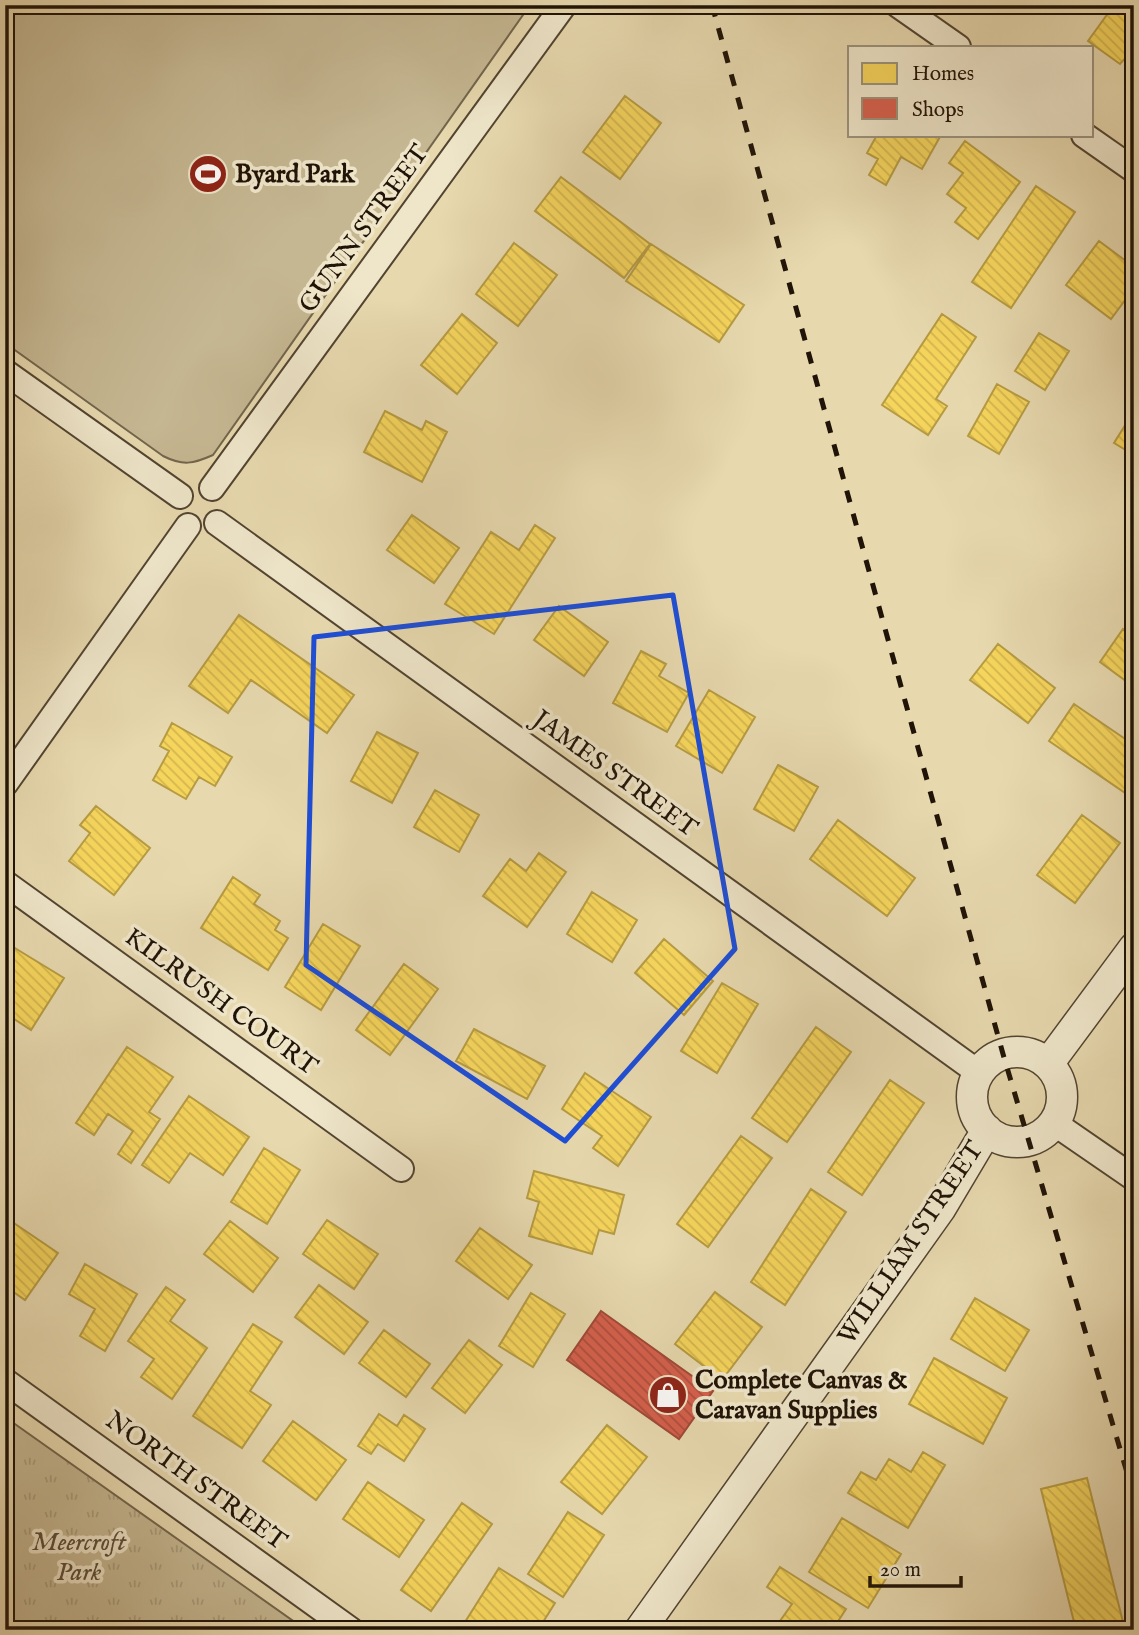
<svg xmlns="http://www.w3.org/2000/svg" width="1139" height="1635" viewBox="0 0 1139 1635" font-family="'IM FELL English',serif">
  <defs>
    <pattern id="park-tufts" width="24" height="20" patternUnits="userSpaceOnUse" patternTransform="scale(1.75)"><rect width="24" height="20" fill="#c5b792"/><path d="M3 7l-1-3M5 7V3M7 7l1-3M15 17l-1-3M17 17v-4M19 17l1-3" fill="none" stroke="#a99c7c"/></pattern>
    <pattern id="homes-back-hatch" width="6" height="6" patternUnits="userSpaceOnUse" patternTransform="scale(1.75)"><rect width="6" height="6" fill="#f6d55c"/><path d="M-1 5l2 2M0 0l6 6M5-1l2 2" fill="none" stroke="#d3b64e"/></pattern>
    <pattern id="shops-back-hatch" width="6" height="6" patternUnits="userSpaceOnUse" patternTransform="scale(1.75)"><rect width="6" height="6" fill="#d6604d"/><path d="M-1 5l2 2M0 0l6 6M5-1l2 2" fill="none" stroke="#ad4e3e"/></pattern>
  </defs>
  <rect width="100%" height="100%" fill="#e7d8ae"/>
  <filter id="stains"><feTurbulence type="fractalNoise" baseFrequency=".00286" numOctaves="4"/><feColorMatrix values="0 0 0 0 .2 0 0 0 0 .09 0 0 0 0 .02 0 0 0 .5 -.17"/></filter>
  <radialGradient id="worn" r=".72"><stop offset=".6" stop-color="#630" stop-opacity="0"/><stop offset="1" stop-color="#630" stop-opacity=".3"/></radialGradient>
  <path fill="#c5b792" stroke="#72654c" stroke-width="2" d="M5,5h525l-317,450c-20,9 -30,11 -50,1l-158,-113z"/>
  <path fill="url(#park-tufts)" stroke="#72654c" stroke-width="2" d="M5,1417l301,213h-301z"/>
  <path fill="url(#homes-back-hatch)" stroke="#b69b42" stroke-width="2" d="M1114,5h8l7,5 5,-5v53l-5,-4 -9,10 -32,-23z
    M625,96l36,27 -41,56 -37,-27z
    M877,135h64l-19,34 -21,-12 -15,28 -17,-10 9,-16 -11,-6z
    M965,141l55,41 -42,57 -23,-17 11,-14 -19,-14 16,-21 -14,-10z
    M561,177l89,67 -26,34 -89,-67z
    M1036,186l39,26 -64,96 -39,-26z
    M1099,241l35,26v21l-23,31 -45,-34z
    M514,243l43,32 -39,51 -42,-32z
    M651,244l93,61 -25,37 -93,-61z
    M462,314l35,29 -40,51 -36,-29z
    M942,314l34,23 -40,62 11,7 -19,29 -46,-30z
    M1039,333l30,18 -24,39 -30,-19z
    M997,384l32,18 -30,52 -31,-18z
    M385,411l37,19 4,-9 21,11 -25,50 -58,-30z
    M1134,411v44l-20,-12z
    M412,515l47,33 -25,35 -47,-33z
    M535,525l20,13 -61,96 -49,-30 46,-72 28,18z
    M559,606l49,36 -24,34 -50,-36z
    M239,615l115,80 -27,38 -76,-53 -23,33 -39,-27z
    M1123,629l11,8v50l-34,-25z
    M998,644l57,44 -27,35 -58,-43z
    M641,651l25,13 -7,12 30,17 -22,39 -54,-29z
    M709,690l46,27 -33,56 -46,-27z
    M1074,704l60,41v54l-85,-58z
    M172,723l60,34 -17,29 -16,-9 -13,22 -33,-19 16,-29 -9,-5z
    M377,732l41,21 -26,50 -41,-22z
    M778,765l40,22 -24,44 -40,-22z
    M435,790l44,25 -20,37 -45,-25z
    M96,806l54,42 -36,47 -45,-34 21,-28 -10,-8z
    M1082,815l38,28 -45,60 -38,-28z
    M838,820l77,58 -28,38 -77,-57z
    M539,853l27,19 -39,55 -44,-31 27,-37 16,12z
    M233,877l27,18 -6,9 26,17 -5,9 13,8 -20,32 -67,-42z
    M592,892l45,28 -25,42 -45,-28z
    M323,924l37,22 -39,64 -36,-23z
    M664,939l49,42 -29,34 -49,-42z
    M5,942l59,36 -33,52 -26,-17z
    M404,964l34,25 -48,66 -34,-25z
    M722,983l36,21 -41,69 -36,-22z
    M816,1027l35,25 -64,90 -35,-24z
    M474,1029l71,37 -18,33 -71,-38z
    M127,1047l46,30 -24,35 11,7 -29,44 -13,-9 15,-23 -25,-17 -14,21 -18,-12z
    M585,1073l66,44 -33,49 -25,-18 9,-12 -40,-27z
    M890,1080l34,23 -62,92 -34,-23z
    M189,1096l60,41 -26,38 -33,-22 -21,30 -27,-18z
    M741,1136l31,22 -64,89 -31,-23z
    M264,1148l36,22 -33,54 -36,-22z
    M534,1171l90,24 -10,39 -15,-4 -7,24 -63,-18 10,-34 -12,-4z
    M811,1189l35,23 -61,93 -34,-23z
    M5,1217l53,36 -33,47 -20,-14 3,-15 -3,-2z
    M327,1220l51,34 -24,35 -51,-35z
    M230,1221l48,37 -25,34 -49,-38z
    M480,1228l52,37 -24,34 -52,-38z
    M85,1264l52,30 -32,57 -25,-15 15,-27 -26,-15z
    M319,1285l49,37 -24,32 -49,-37z
    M166,1287l19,13 -15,21 37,27 -35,51 -31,-22 13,-18 -26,-18z
    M715,1292l47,35 -40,53 -47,-36z
    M531,1293l34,21 -32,53 -34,-21z
    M975,1298l54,32 -24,41 -54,-32z
    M253,1324l29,18 -32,49 21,14 -29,43 -49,-32z
    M384,1330l46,34 -24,33 -47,-34z
    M469,1340l33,25 -37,48 -33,-25z
    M934,1358l73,40 -24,46 -74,-40z
    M379,1414l18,12 7,-11 21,14 -21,32 -26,-17 -7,10 -13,-8z
    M293,1421l53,39 -30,40 -53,-39z
    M607,1425l40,32 -45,57 -41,-32z
    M923,1452l22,13 -37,63 -60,-35 13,-21 15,8 13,-21 22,13z
    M1087,1478l38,152h-49l-35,-141z
    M368,1482l56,38 -25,37 -56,-38z
    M462,1503l30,21 -61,87 -30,-21z
    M568,1512l36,23 -41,62 -35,-23z
    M842,1518l59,36 -33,54 -59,-36z
    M780,1567l66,42 -11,17 5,4h-47l-13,-9 12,-17 -25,-17z
    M499,1568l56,35 -17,27h-78z"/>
  <path fill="url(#shops-back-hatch)" stroke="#9f4938" stroke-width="2" d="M601,1311l112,80 -34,48 -112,-79z"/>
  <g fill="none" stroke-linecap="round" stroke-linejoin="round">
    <defs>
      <path id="minor" d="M898,5l60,42
        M1084,135l50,35
        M5,372l175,124
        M212,488l352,-483
        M217,523l762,550
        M5,784l183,-258
        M5,883l396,286
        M1054,1123l80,55
        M5,1381l346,249"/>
      <path id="tertiary" d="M972 1097a45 45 0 1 1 90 0a45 45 0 1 1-90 0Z
        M1048,1064l86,-116
        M640,1630l300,-421 47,-79"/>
    </defs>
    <use href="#minor" stroke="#524431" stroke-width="28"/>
    <use href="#tertiary" stroke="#524431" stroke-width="33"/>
    <use href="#minor" stroke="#efe6ca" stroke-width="24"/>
    <use href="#tertiary" stroke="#efe6ca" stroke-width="30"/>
    <path stroke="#201307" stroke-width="5" stroke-dasharray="12 12" stroke-linecap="butt" d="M712,5l291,1049 131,442"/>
  </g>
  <path fill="none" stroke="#1d4ed8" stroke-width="5" stroke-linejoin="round" d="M673,595l62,354 -170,192 -259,-176 8,-328z"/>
  <defs>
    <symbol id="stadium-disc" viewBox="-11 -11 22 22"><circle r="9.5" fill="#8f2418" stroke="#efe6ca"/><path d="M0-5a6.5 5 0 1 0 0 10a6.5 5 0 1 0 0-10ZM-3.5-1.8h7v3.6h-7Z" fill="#fff"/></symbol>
    <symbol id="shop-disc" viewBox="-11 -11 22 22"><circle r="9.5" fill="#8f2418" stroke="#efe6ca"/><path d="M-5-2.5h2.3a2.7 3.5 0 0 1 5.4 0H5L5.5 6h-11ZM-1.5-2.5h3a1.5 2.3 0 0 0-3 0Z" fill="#fff"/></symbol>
  </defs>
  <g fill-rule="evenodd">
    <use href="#stadium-disc" x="186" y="152" width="44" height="44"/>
    <use href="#shop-disc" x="646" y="1373" width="44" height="44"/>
  </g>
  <g text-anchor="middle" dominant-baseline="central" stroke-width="7" stroke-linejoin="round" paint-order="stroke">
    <g font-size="26" font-weight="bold" fill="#201307" stroke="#efe6ca" text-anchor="start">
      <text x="235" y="174">Byard Park</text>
      <text x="695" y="1380">Complete Canvas &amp;<tspan x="695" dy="30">Caravan Supplies</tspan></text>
    </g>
    <g font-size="26" fill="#201307" stroke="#efe6ca">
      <text transform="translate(364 229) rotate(-54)">GUNN STREET</text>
      <text transform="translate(615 774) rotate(36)">JAMES STREET</text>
      <text transform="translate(221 1002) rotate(36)">KILRUSH COURT</text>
      <text transform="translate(911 1243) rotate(-56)">WILLIAM STREET</text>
      <text transform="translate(196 1481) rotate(36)">NORTH STREET</text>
    </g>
    <g font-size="26" font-style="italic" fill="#5a4c38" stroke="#efe6ca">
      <text x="79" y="1542">Meercroft<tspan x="79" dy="30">Park</tspan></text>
    </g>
  </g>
  <rect width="1139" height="1635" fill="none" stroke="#e7d8ae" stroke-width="28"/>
  <rect x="7" y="7" width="1125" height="1621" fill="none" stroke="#201307" stroke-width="3.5"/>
  <rect x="14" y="14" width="1111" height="1607" fill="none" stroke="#201307" stroke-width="2"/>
  <rect x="848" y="46" width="245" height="91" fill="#efe6ca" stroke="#9c927c" stroke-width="2"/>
  <rect x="862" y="63" width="35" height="21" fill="#f6d55c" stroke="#9c927c" stroke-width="2"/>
  <text x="912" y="80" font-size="21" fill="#201307">Homes</text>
  <rect x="862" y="98" width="35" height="21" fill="#d6604d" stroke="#9c927c" stroke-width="2"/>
  <text x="912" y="116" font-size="21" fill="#201307">Shops</text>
  <path d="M870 1576v10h91v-10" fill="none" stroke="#201307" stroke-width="3.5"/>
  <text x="880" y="1576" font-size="21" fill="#201307" stroke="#efe6ca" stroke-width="5" paint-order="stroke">20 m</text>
  <rect width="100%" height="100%" filter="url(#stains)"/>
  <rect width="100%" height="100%" fill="url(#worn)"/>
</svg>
